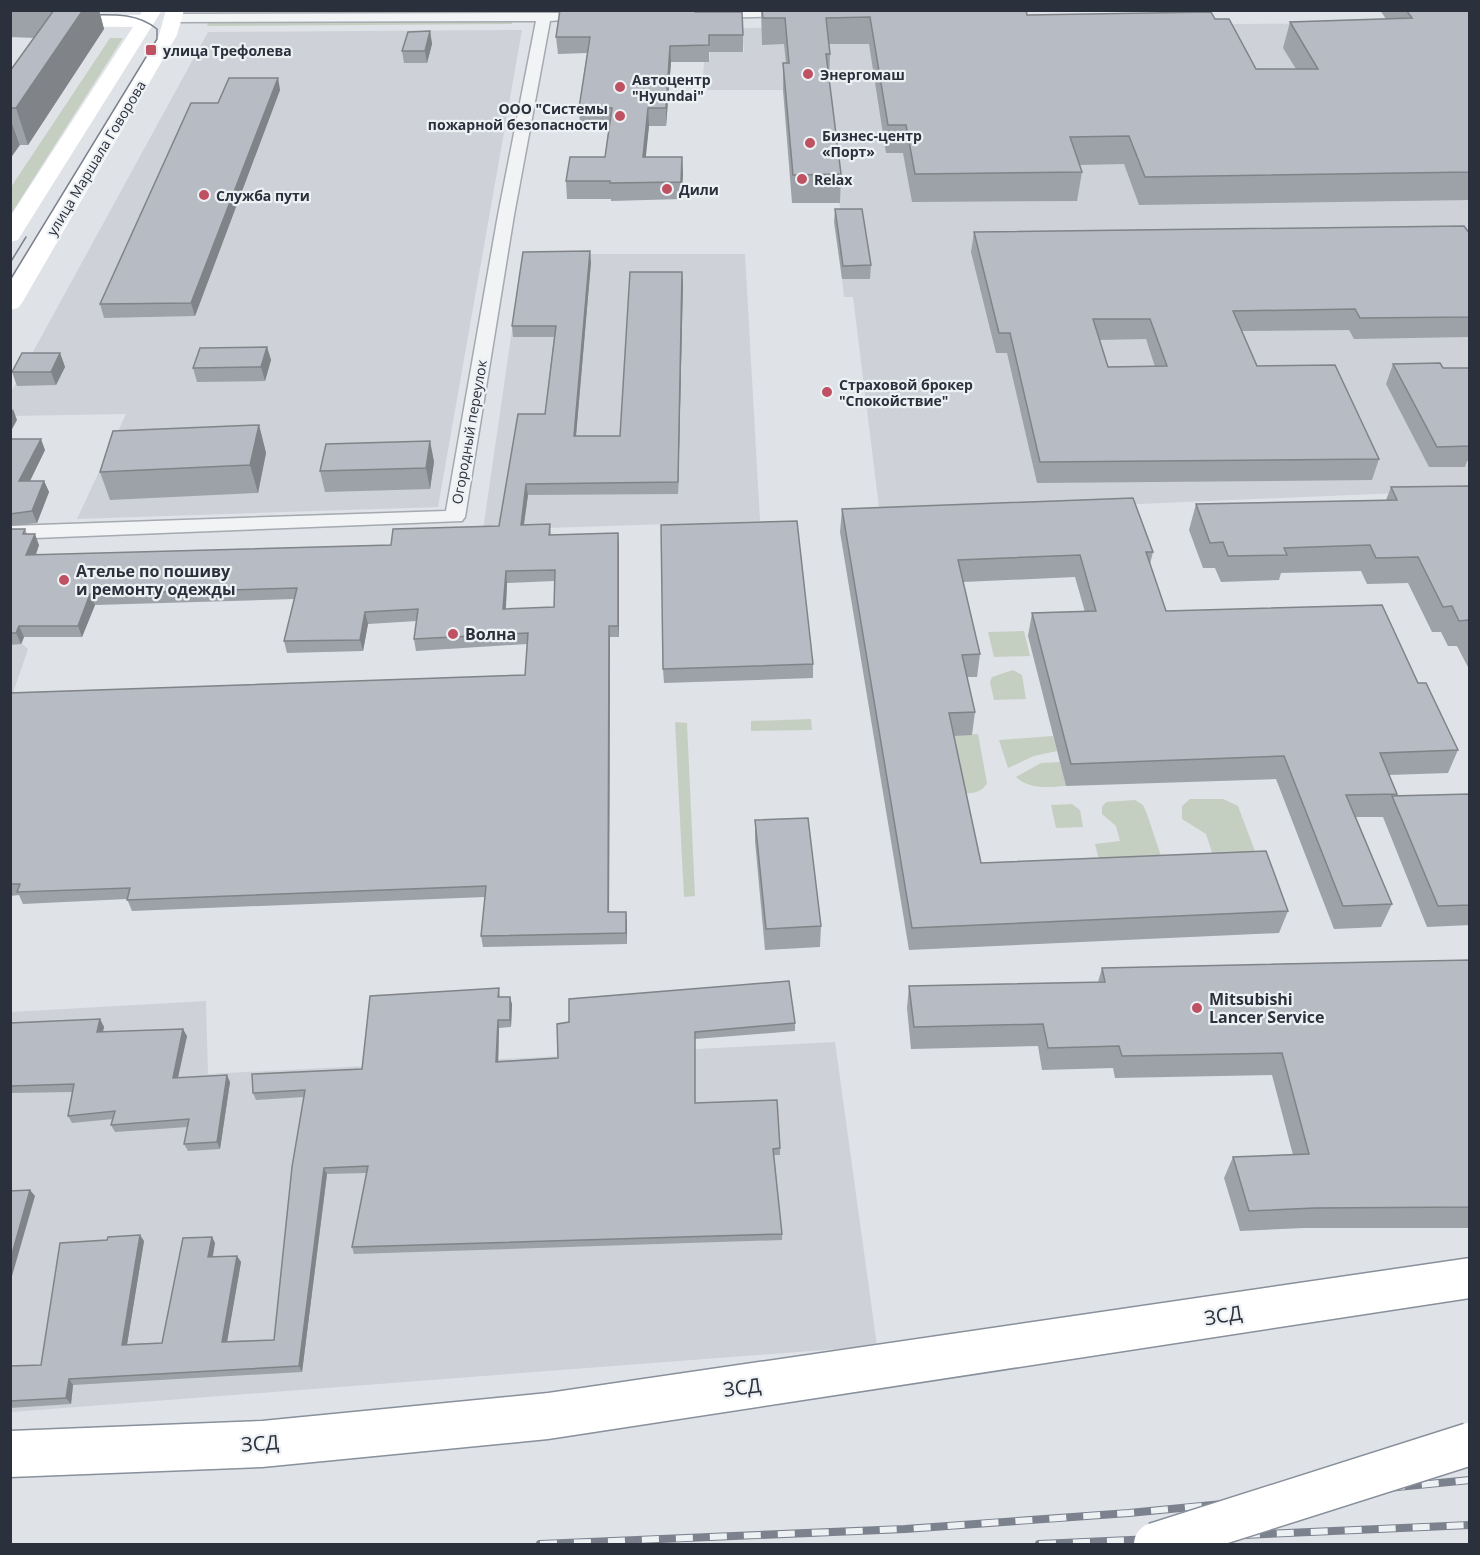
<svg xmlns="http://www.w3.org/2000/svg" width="1480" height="1555" viewBox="0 0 1480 1555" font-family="'Open Sans',sans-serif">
  <rect width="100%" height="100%" fill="#dfe2e7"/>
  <path fill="#ced1d8" d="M1469,22v468l-589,25 -27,-218h-9l-2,-18 28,-1 -29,-61 -15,-127h-124l2,-28h5l1,-10h34l-2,-24z
    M522,30l-84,477 -361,12 49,-105 -115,2v-24l197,-360z
    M523,254h222l15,267 -277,9z
    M39,545l-14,39 6,32 -9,28 6,5 -17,50v-153z
    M206,1001l2,73 627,-32 42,304 -866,66v-400z"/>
  <path fill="#c5cfc1" d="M513,21l-1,3 -305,2 1,-3z
    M110,38h13l-112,176v-27z
    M1024,631l6,25 -36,1 -6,-25z
    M1013,670l9,5 4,24 -32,1 -4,-18 2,-5z
    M811,719l1,11 -61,1v-10z
    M675,722l12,1 8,173 -11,1z
    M978,734l9,49c-6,11 -16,10 -29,11l-12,-58z
    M1053,736l4,15 -23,5 -26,12 -9,-28z
    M1060,762l6,24c-18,1 -36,4 -50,-9l25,-14z
    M1190,799h33l15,7 24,64 -44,1 -12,-37 -24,-15v-13z
    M1135,800l8,5 4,9 21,63 -64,3 -9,-36 25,-3 -4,-15 -14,-12v-7l4,-5z
    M1072,804l8,6 3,17 -27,1 -5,-23z"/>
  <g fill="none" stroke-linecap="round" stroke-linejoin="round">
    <defs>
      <path id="street" d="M798,10l-1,5 -5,1 -82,2 -7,-4 5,-4z
        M544,13h14l7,4 -2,3 -13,1 -36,194 -49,302 -3,4 -452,18v-13l436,-15 52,-296 38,-194 -362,1 -7,-4 7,-4z"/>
      <path id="highway" d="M1470,1258v40l-922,141 -286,28 -252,10v-46l252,-10 286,-28z"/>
    </defs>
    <use href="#street" stroke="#a5a9b0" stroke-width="3"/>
    <use href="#highway" stroke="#88909b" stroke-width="3"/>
    <use href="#street" fill="#f1f3f5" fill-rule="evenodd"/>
    <path fill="#fff" fill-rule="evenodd" d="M143,10h19l-141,225 -3,5 -8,2v-25l123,-190 -123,-1v-12l130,1z
      M166,10h18l-7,25 -155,268 -4,5 -8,2v-28l149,-247z"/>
    <use href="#highway" fill="#fff" fill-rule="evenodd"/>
    <path stroke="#7b828e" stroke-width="1.5" d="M10,263l16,-26
      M10,280l147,-241v-10c-22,-18 -49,-14 -75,-14"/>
    <defs>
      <path id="rail" d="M540,1544l365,-15 224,-16 341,-33
        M1039,1544l431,-19"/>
    </defs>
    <use href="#rail" stroke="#7b828e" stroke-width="8"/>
    <use href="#rail" stroke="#eef1f4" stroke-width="6" stroke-dasharray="17" stroke-linecap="butt"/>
    <defs>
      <path id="highway-bridge" d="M1155,1544l315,-100"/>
    </defs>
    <use href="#highway-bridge" stroke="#88909b" stroke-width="45" stroke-linecap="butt"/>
    <use href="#highway-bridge" stroke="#fff" stroke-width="42"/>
  </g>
  <path fill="#9da1a8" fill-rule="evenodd" d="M10,10h89l5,19 -76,116h-8l-10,-28 2,5 -2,-5v-46l25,-33 -25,-1z
    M560,10h144v2l39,23v17h-34v10h-38l-5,64h-17l-4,31h37l1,18 -2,24 -70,2v-2h-44l-1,-18 39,-24 4,-31h-29l-1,-18 8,-55 -29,1 -2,-17z
    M761,10h265l1,5 188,4 41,50h40l-13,-21 7,-26 96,-3 -6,-9h90v190l-331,5 -15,-41 -45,1 3,7 -5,29 -165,1 -9,-49h-17l-17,-109h-40l1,10 -1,27 12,93 -1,29h-48l-9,-113v-27h3l-2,-19 -22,1z
    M430,31l2,13 -5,19h-23l-2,-12z
    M278,78l2,12 -85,226 -91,2 -4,-14 118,-201z
    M835,209l36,56 -1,14h-28l-8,-57z
    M974,232l496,2v103l-116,2 -5,-9 -107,1 15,35 122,93 -7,21 -335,3 -30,-130h-11l-25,-101zM1146,339l9,28h-47l-9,-27z
    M591,262l-15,174h44l63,-153 -5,211 -150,1 -4,30 26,-1 1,11 67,-2 1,104h-9l-1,275h17l1,32 -144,3 -2,-11 4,-39 -353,14 -5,-12 -104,5 -4,-9 -9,1v-203l515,-18 2,-31 -111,7 -2,-12 3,-18 -49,3 -5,27 -76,2 -3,-12 10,-42 -199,6 -13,32h-58l-3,7 -11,1v-116h15l2,5 12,11 -3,10 355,-10 108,-19 46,-112 9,-77h-41l-1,-11zM555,581l-1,26 -48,2 1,-26z
    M267,347l4,13 -6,21 -68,1 -4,-14z
    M60,353l5,14 -9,18 -39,1 -5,-14z
    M1393,364l50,4h27v93h-3l-2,6h-36l-43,-83z
    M259,425l7,28 -8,40 -148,7 -10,-28z
    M10,439l35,11 -15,31h14l5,11 -12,31 -27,3z
    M430,441l4,21 -4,27 -105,3 -5,-21z
    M1470,486v185l-13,-25h-9l-7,-14h-9l-24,-49 -41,1 -6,-13 -80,2 -2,7 -58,2 -6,-14h-12l-14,-38 7,-26 190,-4 5,-13z
    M842,509l311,43 -3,12 16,47 252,72 40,67 -10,23 -59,2 8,19v2l73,-2v131l-43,2 -44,-110h-27l36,87 -11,23 -47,2 -58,-150 -210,7 -38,-150 4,-23 53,-1 -10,-35 -112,5 17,72 -3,23h-10l8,35 -3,23 -18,1 27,127 307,48 -9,22 -370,17 -69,-418z
    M813,664v14l-149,5 -1,-14z
    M755,820l66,106 -1,21 -55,3 -10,-109z
    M1470,960v268h-166l-64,3 -16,-53 9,-21 60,-2 -21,-80 -157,3 -2,-10 -71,2 -4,-24 -127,3 -4,-41 2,-22 189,-4 4,-14z
    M499,988l1,9 12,7 -1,23 -12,1 -1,33 60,-3 -1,-34 238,-1v8l-100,8v64l85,45v7h-6l8,79v6l-428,14 -2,-7 15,-74 -40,1 -25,198 -229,13 -2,19 -61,4v-42l31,-1 103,-124 -17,103 35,-1 50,-106 3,6 -2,14 24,-1 4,6 -14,79 47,-1 30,-243 -48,3 -3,-7 109,-24z
    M100,1019l4,8 -1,5 84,4 -9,42 52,4 -10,67 -32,2 -4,-7 4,-17 -73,5 -4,-7 2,-6 -41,4 -4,-7 4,-24 -62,1v-70z"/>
  <path fill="#808388" d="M83,10h16l5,19 -76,116 -12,-37z
    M430,31l2,13 -5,19 -2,-12z
    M670,46l1,16 -5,64v-18z
    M278,78l2,12 -85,226 -4,-13z
    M648,108l1,18 -5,49 -1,-18z
    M10,117l10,28 -10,14z
    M682,157l1,18 -2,24v-17z
    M590,251l1,11 -16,185 -1,-11z
    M682,272l1,11 -5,211v-12z
    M267,347l4,13 -6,21 -4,-14z
    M60,353l5,14 -9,18 -5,-13z
    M13,409l4,11 -7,13v-20z
    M259,425l7,28 -8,40 -8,-28z
    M41,439l4,11 -21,43 -5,-12z
    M430,441l4,21 -4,27 -4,-21z
    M44,481l5,11 -12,31 -5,-12z
    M526,484l2,11 -6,41 -1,-11z
    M618,533l1,11v93l-1,-11z
    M35,534l4,11 -8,22 -5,-12z
    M506,571l1,12 -2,37 -2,-11z
    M90,594l5,11 -13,32 -4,-11z
    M365,612l3,12 -5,27 -3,-11z
    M19,626l5,11 -3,7 -5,-11z
    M609,626l1,11 -1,287 -1,-12z
    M626,912l1,11v21l-1,-11z
    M510,997l2,7 -1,23 -1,-7z
    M100,1019l4,8 -3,12 -4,-7z
    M498,1020l1,8 -1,41 -2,-7z
    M183,1029l4,7 -11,50 -3,-8z
    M227,1075l3,7 -10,67 -3,-7z
    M324,1168l3,6 -25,198 -3,-6z
    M30,1190l5,6 -25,87v-22z
    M140,1235l4,6 -18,110 -4,-6z
    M212,1237l3,6 -4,21 -3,-7z
    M237,1256l4,6 -15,86 -4,-6z
    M69,1379l4,6 -2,19 -5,-6z"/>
  <path fill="#b7bbc3" stroke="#808388" stroke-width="1.5" fill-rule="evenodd" d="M54,10h29l-67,98h-6v-37z
    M560,10h138l-2,2h46l1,23h-34v10l-39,1 -4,62h-18l-5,49h39l-1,25 -71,1v-2h-44l4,-24h35l7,-49h-33l11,-71h-34z
    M762,10h264l1,5 184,-3 4,7h14l27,50h62l-28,-47 122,-4 -6,-8h64v162l-325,5 -16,-41 -59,1 12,35 -167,2 -9,-49h-18l-18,-108 -44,1 4,36h-4l15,120 -48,1 -10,-112h6l-4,-45h-22z
    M430,31l-5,20h-23l6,-19z
    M229,78h49l-87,225 -91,1 91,-201h27z
    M835,209h27l9,56 -28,1z
    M1464,226l6,8v83l-110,1 -5,-9 -122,2 24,55 78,-1 44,94 -339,3 -30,-129h-11l-25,-101zM1093,319h57l17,47 -59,1z
    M590,251l-16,185h46l10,-164h52l-4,210 -152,2 -5,41 29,-1 -1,11 69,-2v93h-9l-1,286h18v21l-145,3 5,-50 -359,14 3,-12 -113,4 3,-8h-10v-191l515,-18 3,-42 -114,6 4,-30 -53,3 -5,28 -76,1 13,-53 -207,6 -12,32h-59l-3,7h-6v-104h15l-2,5h12l-9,21 365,-10 2,-16 106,-3 19,-112h27l11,-88h-44l11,-74zM555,570l-1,37 -51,2 3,-38z
    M267,347l-6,20 -68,1 7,-20z
    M22,353h38l-9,19h-39z
    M1440,363l3,5h27v78l-33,1 -44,-83z
    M259,425l-9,40 -150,7 13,-41z
    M10,439h31l-22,42h25l-12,30 -22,3z
    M430,441l-4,27 -106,3 6,-27z
    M1470,486v137l-2,-3 -9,1 -7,-15 -9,1 -25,-50 -42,1 -6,-13 -86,3 3,7 -59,1 -5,-14 -13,1 -14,-39 201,-4 -6,-13z
    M1133,498l20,54h-7l20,59 216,-6 36,78h8l32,67 -78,3 17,41 -51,1 46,109 -49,2 -59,-150 -213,8 -39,-151 64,-2 -16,-56 -122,5 22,94 -18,1 13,57 -26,1 32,150 285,-12 22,60 -376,17 -70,-419z
    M797,521l16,143 -150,5 -2,-144z
    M1470,794v111l-32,1 -46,-110z
    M808,818l13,108 -55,3 -11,-109z
    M1470,960v247l-155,1 -66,3 -16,-54 76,-3 -27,-101 -160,3 -3,-10 -71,2 -5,-24 -129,3 -5,-41 196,-4 -3,-14z
    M789,981l6,42 -100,9v71l82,-3 3,48 -7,1 9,85 -430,13 16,-81 -44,2 -25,198 -230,13 -3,19 -56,3v-35l31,-1 19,-122 47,-3 1,-3 32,-2 -18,110 40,-2 21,-105 29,-1 -4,20 29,-1 -15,86 52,-2 18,-173 13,-77 -52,3 -1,-19 110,-5 8,-73 129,-8 -1,9h12v23h-12l-2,42 62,-4 -1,-34 12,-2v-23z
    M100,1019l-3,13 86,-3 -10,49 54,-3 -10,67 -33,2 5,-25 -78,6 4,-14 -47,5 6,-32 -64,2v-63z
    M30,1190l-20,71v-70z"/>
  <g fill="#be5262" stroke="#eef1f4" stroke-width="2">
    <rect x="145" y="44" width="12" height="12" rx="3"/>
    <circle cx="808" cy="74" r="6"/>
    <circle cx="620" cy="87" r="6"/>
    <circle cx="620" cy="116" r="6"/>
    <circle cx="810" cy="143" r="6"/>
    <circle cx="802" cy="179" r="6"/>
    <circle cx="667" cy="189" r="6"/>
    <circle cx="204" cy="195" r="6"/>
    <circle cx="827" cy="392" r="6"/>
    <circle cx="64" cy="580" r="6"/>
    <circle cx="453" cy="634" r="6"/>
    <circle cx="1197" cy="1008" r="6"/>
  </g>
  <g text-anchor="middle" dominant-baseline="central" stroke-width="4.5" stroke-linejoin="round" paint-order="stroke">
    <g font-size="14" font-weight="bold" fill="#2a303c" stroke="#eef1f4" text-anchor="start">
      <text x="163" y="50">улица Трефолева</text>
      <text x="820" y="74">Энергомаш</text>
      <text x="632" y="79">Автоцентр<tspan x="632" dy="16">"Hyundai"</tspan></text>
      <text x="608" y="108" text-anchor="end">ООО "Системы<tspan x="608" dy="16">пожарной безопасности</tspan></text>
      <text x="822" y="135">Бизнес-центр<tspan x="822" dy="16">«Порт»</tspan></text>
      <text x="814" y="179">Relax</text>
      <text x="679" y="189">Дили</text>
      <text x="216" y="195">Служба пути</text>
      <text x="839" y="384">Страховой брокер<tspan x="839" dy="16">"Спокойствие"</tspan></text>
    </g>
    <g font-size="14" fill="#2a303c" stroke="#eef1f4">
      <text transform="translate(96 158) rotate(-59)">улица Маршала Говорова</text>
      <text transform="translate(469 432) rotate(-80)">Огородный переулок</text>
    </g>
    <g font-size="16" font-weight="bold" fill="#2a303c" stroke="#eef1f4" text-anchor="start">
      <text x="76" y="571">Ателье по пошиву<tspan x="76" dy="18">и ремонту одежды</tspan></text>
      <text x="465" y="634">Волна</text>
      <text x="1209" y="999">Mitsubishi<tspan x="1209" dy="18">Lancer Service</tspan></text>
    </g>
    <g font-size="20" fill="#2a303c" stroke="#eef1f4">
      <text transform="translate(1223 1315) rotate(-9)">ЗСД</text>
      <text transform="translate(742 1387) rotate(-8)">ЗСД</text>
      <text transform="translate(260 1443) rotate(-4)">ЗСД</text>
    </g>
  </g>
  <rect width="1480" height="1555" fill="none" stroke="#2a303c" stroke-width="24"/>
</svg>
